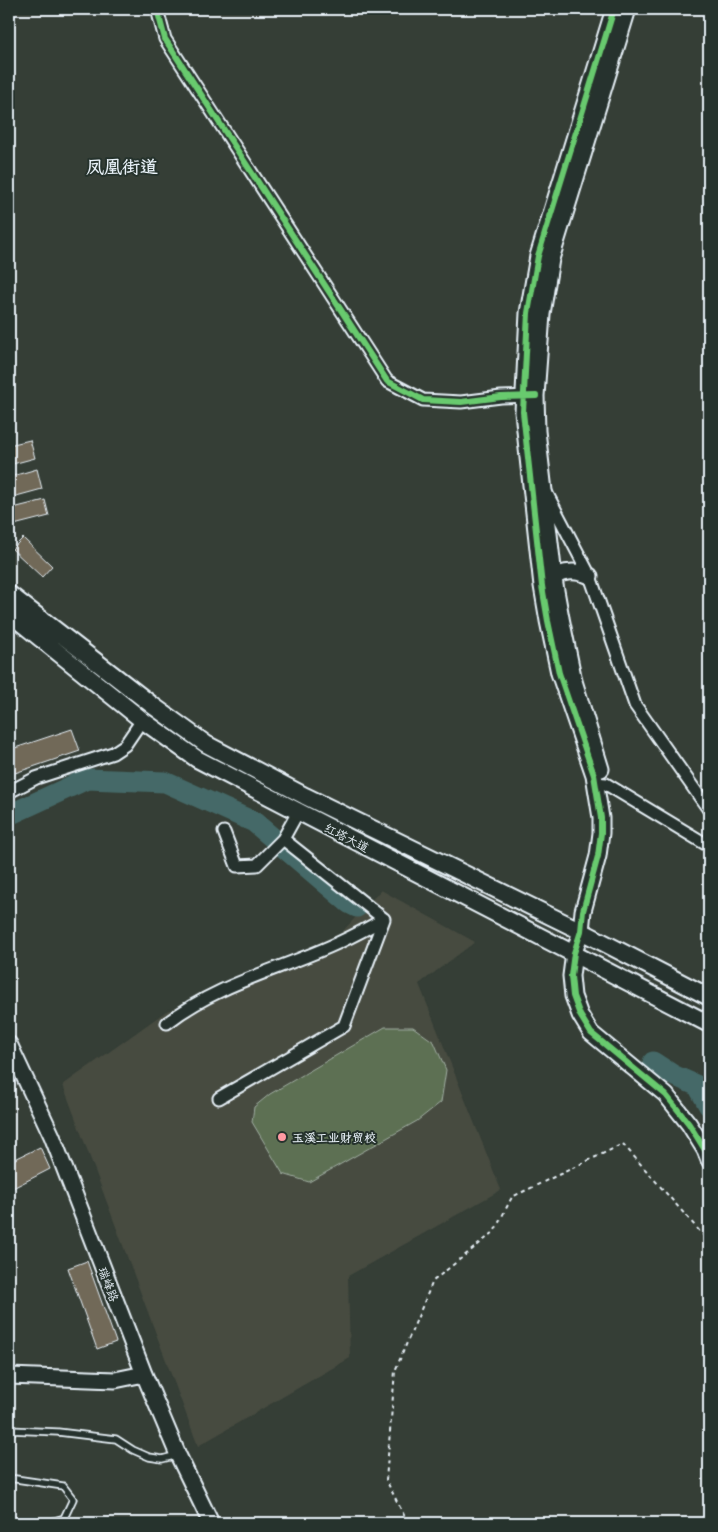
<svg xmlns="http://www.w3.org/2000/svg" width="718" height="1532" viewBox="0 0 718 1532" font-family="'Playpen Sans','LXGW WenKai TC',sans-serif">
  <rect width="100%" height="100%" fill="#353e36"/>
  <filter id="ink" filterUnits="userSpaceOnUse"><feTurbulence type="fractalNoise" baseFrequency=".02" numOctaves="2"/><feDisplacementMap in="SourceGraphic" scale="10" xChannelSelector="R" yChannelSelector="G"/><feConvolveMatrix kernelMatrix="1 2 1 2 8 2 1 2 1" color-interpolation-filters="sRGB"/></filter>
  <g filter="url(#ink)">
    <path fill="#474b40" d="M381,890l94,52 -56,42 82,206 -153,86 2,82 -152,88 -135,-361 102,-73 176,-79z"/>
    <path fill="#5d6f52" stroke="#a2b0a5" d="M385,1027h28l21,15 12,28 -5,32 -24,19 -108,61 -26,-8 -31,-52 2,-15 16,-13z"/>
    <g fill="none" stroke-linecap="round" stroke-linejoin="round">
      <path stroke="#446967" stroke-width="21" d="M9,815l78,-36 78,3 89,40 95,81 8,4
        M653,1062l20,13 25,11 11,20"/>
    </g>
    <path fill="#716959" stroke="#e8f1f8" d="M30,440l5,18 -26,7v-20z
      M37,469l5,20 -33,9v-21z
      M45,500l4,16 -39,10 -1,-17z
      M23,538l29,28 -10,11 -30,-28z
      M72,729l8,22 -71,24v-25z
      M40,1147l10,22 -41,21v-28z
      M87,1261l29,81 -19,7 -29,-81z"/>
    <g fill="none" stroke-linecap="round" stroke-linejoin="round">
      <defs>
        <path id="service" d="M9,1430l49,2 58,7 17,11 16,7 13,2 16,-4
          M9,1478l54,8 10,13 -9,19 -16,5"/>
        <path id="minor" d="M157,9l8,30 222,342 36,19 38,2 40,-5 30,-1
          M546,492l44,84 45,129 74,105
          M595,783l11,1 103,62
          M9,792l27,-14 77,-25 12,-8 17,-25
          M224,832l13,34 20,-1 26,-26 15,-27
          M167,1023c51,-40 116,-54 173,-81 15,-7 30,-15 44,-23l-101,-80
          M219,1098l125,-72 40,-107"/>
        <path id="tertiary" d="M614,9l-76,247 -10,57 -5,99 19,174 6,35 11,52 35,102 7,43v15l-3,23 -15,55 -2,20 -7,22 -3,23 2,20 7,19 11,18 75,62 23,29 16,26 4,10
          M547,581c14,-10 27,-12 43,-5
          M601,769l-27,-88 -13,-63 -6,-33 -18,-154 -1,-35 6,-82 9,-55 77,-250
          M9,1044l43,92 92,238 34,81 33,68
          M9,1376l106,4 29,-6"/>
        <path id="secondary" d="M9,594l143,111 54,39 99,52 276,135 128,66
          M9,613l133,107 55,39 512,265"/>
      </defs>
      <use href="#service" stroke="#e8f1f8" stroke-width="9"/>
      <use href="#minor" stroke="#e8f1f8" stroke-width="15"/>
      <use href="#tertiary" stroke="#e8f1f8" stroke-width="19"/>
      <use href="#secondary" stroke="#e8f1f8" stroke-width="20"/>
      <path stroke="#e8f1f8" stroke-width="2" stroke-dasharray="4 4" stroke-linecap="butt" d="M408,1523l-22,-43 9,-109 38,-90 61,-49 18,-35 111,-53 79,90 7,5"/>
      <use href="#service" stroke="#26332d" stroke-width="5.5"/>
      <use href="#minor" stroke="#26332d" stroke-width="11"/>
      <use href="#tertiary" stroke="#26332d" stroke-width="15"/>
      <use href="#secondary" stroke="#26332d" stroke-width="16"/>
      <defs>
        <path id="cycleway" d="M157,9l8,30 222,342 36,19 38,2 40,-5 35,-1
          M614,9l-76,247 -10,57 -5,99 19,174 6,35 11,52 35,102 7,43v15l-3,23 -15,55 -2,20 -7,22 -3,23 2,20 7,19 11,18 75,62 23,29 16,26 4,10"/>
      </defs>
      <use href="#cycleway" stroke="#26332d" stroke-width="9"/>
      <use href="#cycleway" stroke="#67ca6e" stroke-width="6"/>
    </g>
  </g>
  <circle fill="#ff9aa2" stroke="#26332d" stroke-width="2" cx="282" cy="1137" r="5"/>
  <g text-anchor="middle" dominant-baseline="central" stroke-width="4" stroke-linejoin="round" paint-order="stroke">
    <g font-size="12" fill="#e8f1f8" stroke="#26332d">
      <text transform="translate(347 837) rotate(27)">红塔大道</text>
      <text transform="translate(109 1284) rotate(69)">瑞峰路</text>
    </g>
    <g font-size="12" font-weight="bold" fill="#e8f1f8" stroke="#26332d" text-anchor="start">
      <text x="292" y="1137">玉溪工业财贸校</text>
    </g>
    <g font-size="18" font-weight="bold" fill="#e8f1f8" stroke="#26332d">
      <text x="122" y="165">凤凰街道</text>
    </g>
  </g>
  <rect width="718" height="1532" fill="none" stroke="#26332d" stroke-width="30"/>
  <rect x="15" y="15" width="688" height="1502" fill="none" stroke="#e8f1f8" stroke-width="2" filter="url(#ink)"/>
</svg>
